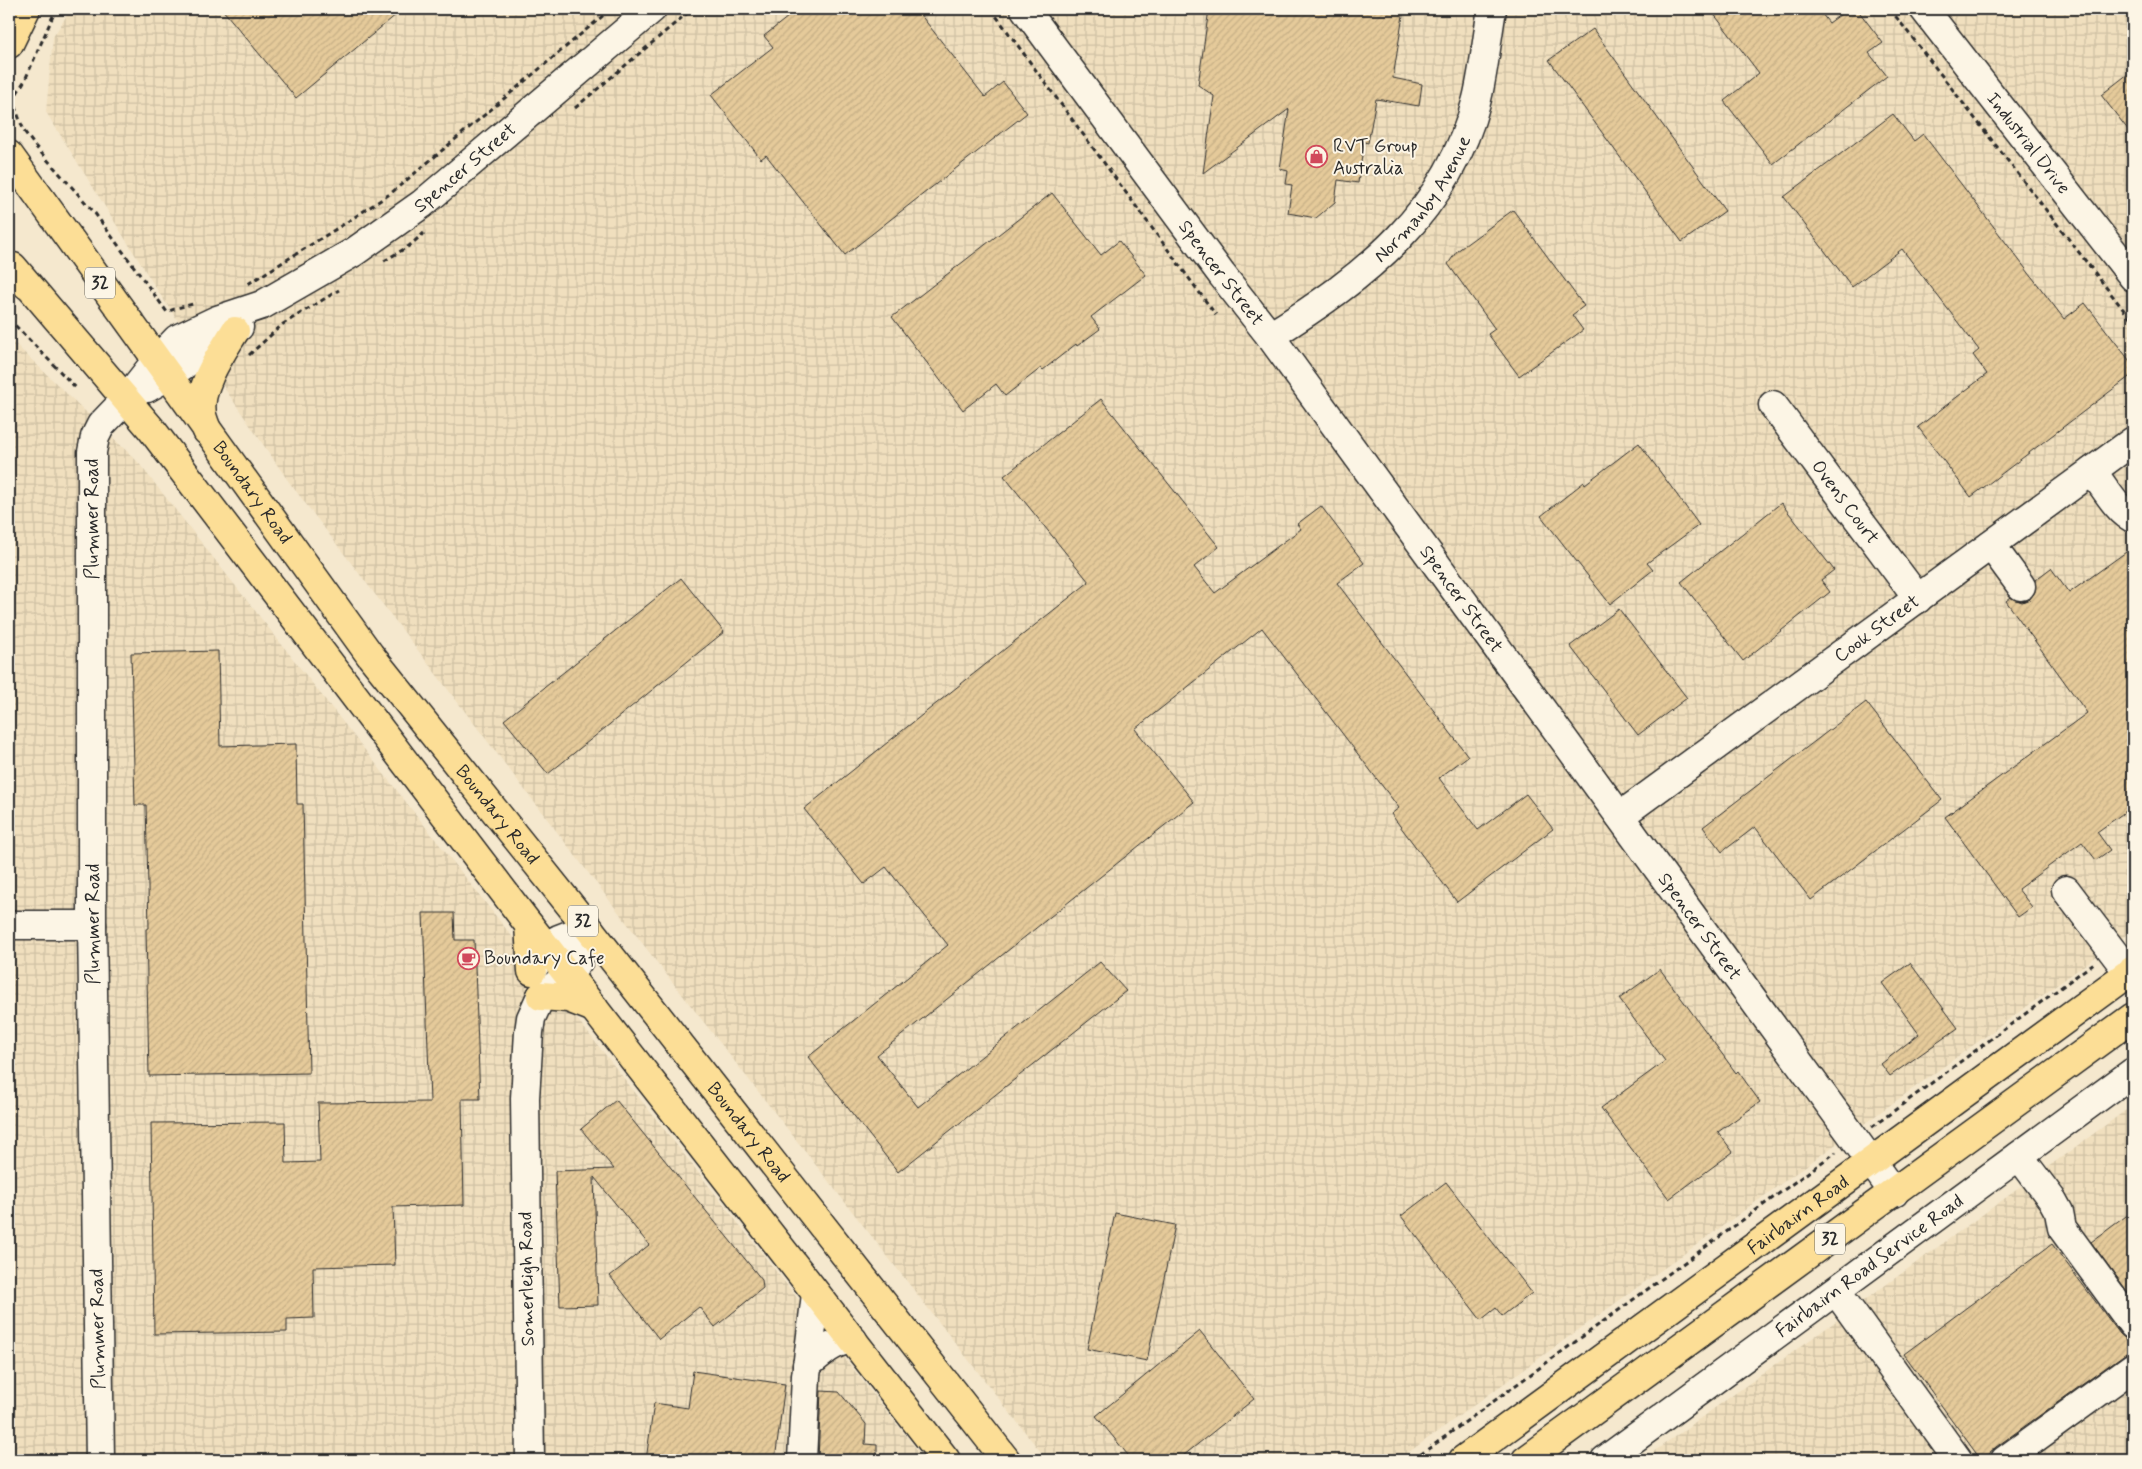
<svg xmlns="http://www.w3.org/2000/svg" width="2142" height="1469" viewBox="0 0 2142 1469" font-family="Mynerve,sans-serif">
  <defs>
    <pattern id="industrial-grid" width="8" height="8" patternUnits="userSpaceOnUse" patternTransform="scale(1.25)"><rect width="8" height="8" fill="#f0dfbe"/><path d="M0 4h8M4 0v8" fill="none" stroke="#cec0a3"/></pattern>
    <pattern id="building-hatch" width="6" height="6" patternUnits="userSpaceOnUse" patternTransform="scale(1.25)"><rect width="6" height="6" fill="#e5ca9a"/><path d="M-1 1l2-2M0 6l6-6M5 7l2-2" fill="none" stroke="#c5ae85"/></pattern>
  </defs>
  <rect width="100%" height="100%" fill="#f5e8ce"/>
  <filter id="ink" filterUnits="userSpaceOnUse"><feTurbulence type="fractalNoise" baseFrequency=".02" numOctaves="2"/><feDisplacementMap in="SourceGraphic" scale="10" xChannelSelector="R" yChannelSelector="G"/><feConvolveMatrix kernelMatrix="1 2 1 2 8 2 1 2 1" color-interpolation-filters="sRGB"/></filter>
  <g filter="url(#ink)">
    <path fill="url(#industrial-grid)" d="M71,9h2062v921l-735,530h-351l-388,-495 -370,-483 -130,-189 -113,-181 7,-75z
      M9,338l128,123 788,999h-916z
      M2133,1105v355h-491l197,-141z"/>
    <path fill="url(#building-hatch)" stroke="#2b2b2b" d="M222,9h181l-107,89z
      M798,9h118l69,88 18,-15 24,31 -182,142 -79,-100 -5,4 -50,-64 62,-48 -9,-11z
      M1209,9h195l-11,69 29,6 -3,22 -43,-7 -8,44 -4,-1 -6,41 -20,-3 -3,22 -19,16 -28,-5 4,-28 -6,-1 2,-13 -8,-2 9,-60 -86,64 11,-77 -16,-11z
      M1710,9h108l11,14 19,-14h9l26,34 -14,10 18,23 -114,88 -49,-63 35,-28z
      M1593,29l132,182 -43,31 -133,-182z
      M2133,70v66l-32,-41z
      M1893,114l21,27 9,-7 141,185 21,-16 48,62v9l-162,123 -53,-70 69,-53 -14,-19 6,-5 -77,-101 -50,38 -68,-90z
      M1052,193l49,62 18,-14 27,34 -55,42 9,12 -23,17 -1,-2 -33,26 -2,-2 -36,28 -9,-12 -33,26 -71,-93z
      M1513,210l71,96 -12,9 11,15 -64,46 -31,-42 7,-5 -47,-65 9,-13z
      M1101,399l118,148 -25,20 21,26 86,-64 -4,-5 24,-18 43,57 -27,20 131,173 -29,22 39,52 48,-36 27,35 -96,73 -66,-88 8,-6 -137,-180 -127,101 59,73 -317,253 41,52 182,-145 26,29 -228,181 -90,-115 140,-112 -62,-78 -22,17 -60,-75 285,-227 -85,-106z
      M1639,443l60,82 -52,38 6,7 -43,34 -69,-88 43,-34 1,2z
      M1781,503l53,67 -13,10 9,12 -87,69 -62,-79z
      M2133,547v259l-36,26 13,18 -14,10 -14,-18 -64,47 14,18 -14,10 -73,-100 142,-104 -81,-112 5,-4 11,5 8,-3 5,-7v-12l16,-12 18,25z
      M681,578l43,54 -176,142 -44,-54z
      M1619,609l68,89 -49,37 -68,-89z
      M218,651l2,95 76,-2 1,60h6l6,269 -160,3 -3,-147 3,-1 -3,-123h-11l-4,-152z
      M1866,702l76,98 -131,100 -56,-73 -33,25 -19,-25z
      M423,913h31l1,27h19l6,159h-18l2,106 -71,2 2,58 -82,2 1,51 -27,1v13l-133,2 -3,-211 134,-1 1,41 34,-1 -2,-59 112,-1z
      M1910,963l48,65 -68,48 -9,-12 38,-30 -37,-51z
      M1660,969l76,104 2,-2 22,31 -42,30 15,20 -64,47 -68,-91 64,-47 -46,-62z
      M616,1100l146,180 1,8 -48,39 -16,-20 -40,32 -49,-63 39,-31 -55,-68 4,128 -38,1 -5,-135 59,-2 -33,-40z
      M1446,1182l86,111 -30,23 -6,-8 -15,12 -80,-104z
      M2133,1211v88l-42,-57z
      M1115,1213l60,12 -28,136 -60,-12z
      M2052,1244l68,90 6,5 7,1v8l-137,99 -15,13 -77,-106z
      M1200,1331l54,68 -76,61h-46l-36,-44z
      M693,1371l92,13 -10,76h-129l8,-57 34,5z
      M821,1391l18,1 27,32 -1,20 12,1v15h-59z"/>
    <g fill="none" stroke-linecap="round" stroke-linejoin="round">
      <defs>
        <g id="minor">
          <path id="s1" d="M1025,9l197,266 48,61 624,857"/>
          <path id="s2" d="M1924,9l209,268"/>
          <path id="s3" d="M1270,336c95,-59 178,-123 207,-237 7,-29 10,-61 15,-90"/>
          <path d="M147,388l21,-12 71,-49"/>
          <path id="s4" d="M1773,405l145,194"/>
          <path d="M2092,471c9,11 28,44 41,47"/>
          <path d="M1991,545l30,41"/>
          <path id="s5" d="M1620,816l513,-375"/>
          <path d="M2066,890l63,83"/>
          <path d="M9,925h83"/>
          <path d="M534,967c18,-30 23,-29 56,-37"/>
          <path d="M2019,1156l34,45 6,11 3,16 71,97"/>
          <path d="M1836,1291l122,169"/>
          <path d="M807,1365c14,-11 27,-25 46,-25"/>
          <path id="s6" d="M100,1460l-8,-535v-473l3,-15 6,-12 25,-26 30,-38 21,-22 40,-19 45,-15 92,-53 68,-48 230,-195"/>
          <path d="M530,1460l-5,-362 4,-66 2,-14 10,-22 28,-21 10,-15 11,-30"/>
          <path d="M802,1460l4,-84 10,-82"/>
          <path id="s7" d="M1605,1460l528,-388"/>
          <path d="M2005,1460l128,-93"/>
        </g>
        <g id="major">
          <path id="s8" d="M9,155l361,500 220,275 416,530"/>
          <path d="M13,267l139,163 377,495 417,535"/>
          <path d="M207,431c-1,-5 -4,-11 -5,-16 -5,-27 20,-63 33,-84"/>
          <path d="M529,925l3,46"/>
          <path d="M541,996l27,2 26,10"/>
          <path id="s9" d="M1463,1460l670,-490"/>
          <path d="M1526,1460l607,-443"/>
        </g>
        <path id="highway" d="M9,44l17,-35
          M9,268l18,17"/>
      </defs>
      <use href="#minor" stroke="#2b2b2b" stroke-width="31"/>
      <use href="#major" stroke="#2b2b2b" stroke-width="31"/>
      <use href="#highway" stroke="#2b2b2b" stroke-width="31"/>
      <path stroke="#2b2b2b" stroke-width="3" stroke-dasharray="5 4" stroke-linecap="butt" d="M991,9l225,306
        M1890,9l243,313
        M9,99l6,8 9,24 11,15 59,66 73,100 10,-4 16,-4
        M12,101l13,-21 31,-71
        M575,108l117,-99
        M384,261l25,-15 15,-13
        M248,284l96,-60 46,-30 221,-185
        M9,319l69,71
        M249,355l34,-31 56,-34
        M1872,1127l222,-164
        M1413,1460l423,-308"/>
      <use href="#minor" stroke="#fcf5e5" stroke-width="28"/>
      <use href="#major" stroke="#fcde96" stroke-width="28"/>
      <use href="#highway" stroke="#fcde96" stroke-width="28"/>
    </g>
  </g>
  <defs>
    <symbol id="shop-ring" viewBox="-11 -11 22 22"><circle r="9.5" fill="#fcf5e5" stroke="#d1495b" stroke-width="1.5"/><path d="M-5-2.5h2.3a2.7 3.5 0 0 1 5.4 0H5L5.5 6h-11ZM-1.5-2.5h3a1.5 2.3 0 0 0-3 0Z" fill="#d1495b"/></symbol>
    <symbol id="cafe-ring" viewBox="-11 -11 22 22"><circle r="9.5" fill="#fcf5e5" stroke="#d1495b" stroke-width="1.5"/><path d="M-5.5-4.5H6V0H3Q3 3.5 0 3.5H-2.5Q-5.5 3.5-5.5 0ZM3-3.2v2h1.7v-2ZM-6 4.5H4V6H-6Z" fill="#d1495b"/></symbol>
  </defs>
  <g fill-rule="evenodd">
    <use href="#shop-ring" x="1304" y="144" width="25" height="25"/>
    <use href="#cafe-ring" x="456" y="946" width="25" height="25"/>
  </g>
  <g text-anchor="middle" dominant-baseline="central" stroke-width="4" stroke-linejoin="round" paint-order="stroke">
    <g fill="#fcf5e5" stroke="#6a6863" stroke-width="1">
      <rect x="85" y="267.5" width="30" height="31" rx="4"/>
      <rect x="568" y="905.5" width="30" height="31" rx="4"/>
      <rect x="1815" y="1223.5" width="30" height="31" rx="4"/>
    </g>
    <g font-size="18" font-weight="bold" fill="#2b2b2b">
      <text x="100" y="283">32</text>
      <text x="583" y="921">32</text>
      <text x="1830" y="1239">32</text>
    </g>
    <g font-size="19" fill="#2b2b2b" stroke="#fcf5e5">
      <text stroke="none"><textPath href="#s2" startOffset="170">Industrial Drive</textPath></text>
      <text stroke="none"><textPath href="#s6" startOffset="1489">Spencer Street</textPath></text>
      <text stroke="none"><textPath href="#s3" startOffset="208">Normanby Avenue</textPath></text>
      <text stroke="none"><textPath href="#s1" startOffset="329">Spencer Street</textPath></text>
      <text stroke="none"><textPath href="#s8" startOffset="416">Boundary Road</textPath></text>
      <text stroke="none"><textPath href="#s4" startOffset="121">Ovens Court</textPath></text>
      <text transform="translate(92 519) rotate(-90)">Plummer Road</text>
      <text stroke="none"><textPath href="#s1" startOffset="734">Spencer Street</textPath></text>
      <text stroke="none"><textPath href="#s5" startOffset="318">Cook Street</textPath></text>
      <text stroke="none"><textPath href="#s8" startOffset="821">Boundary Road</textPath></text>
      <text transform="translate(93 924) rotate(-90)">Plummer Road</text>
      <text stroke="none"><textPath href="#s1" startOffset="1139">Spencer Street</textPath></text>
      <text stroke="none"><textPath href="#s8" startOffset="1226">Boundary Road</textPath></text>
      <text stroke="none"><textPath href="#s9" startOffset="415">Fairbairn Road</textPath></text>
      <text stroke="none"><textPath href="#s7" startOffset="328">Fairbairn Road Service Road</textPath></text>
      <text transform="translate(527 1279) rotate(-91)">Somerleigh Road</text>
      <text transform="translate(98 1329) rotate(-91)">Plummer Road</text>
    </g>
    <g font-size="19" fill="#2b2b2b" stroke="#fcf5e5" text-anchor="start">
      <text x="1333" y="146">RVT Group<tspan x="1333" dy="22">Australia</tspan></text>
      <text x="484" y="958">Boundary Cafe</text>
    </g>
  </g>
  <rect width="2142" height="1469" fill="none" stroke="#fcf5e5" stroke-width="30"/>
  <rect x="15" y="15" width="2112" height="1439" fill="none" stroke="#2b2b2b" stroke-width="2" filter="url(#ink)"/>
</svg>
